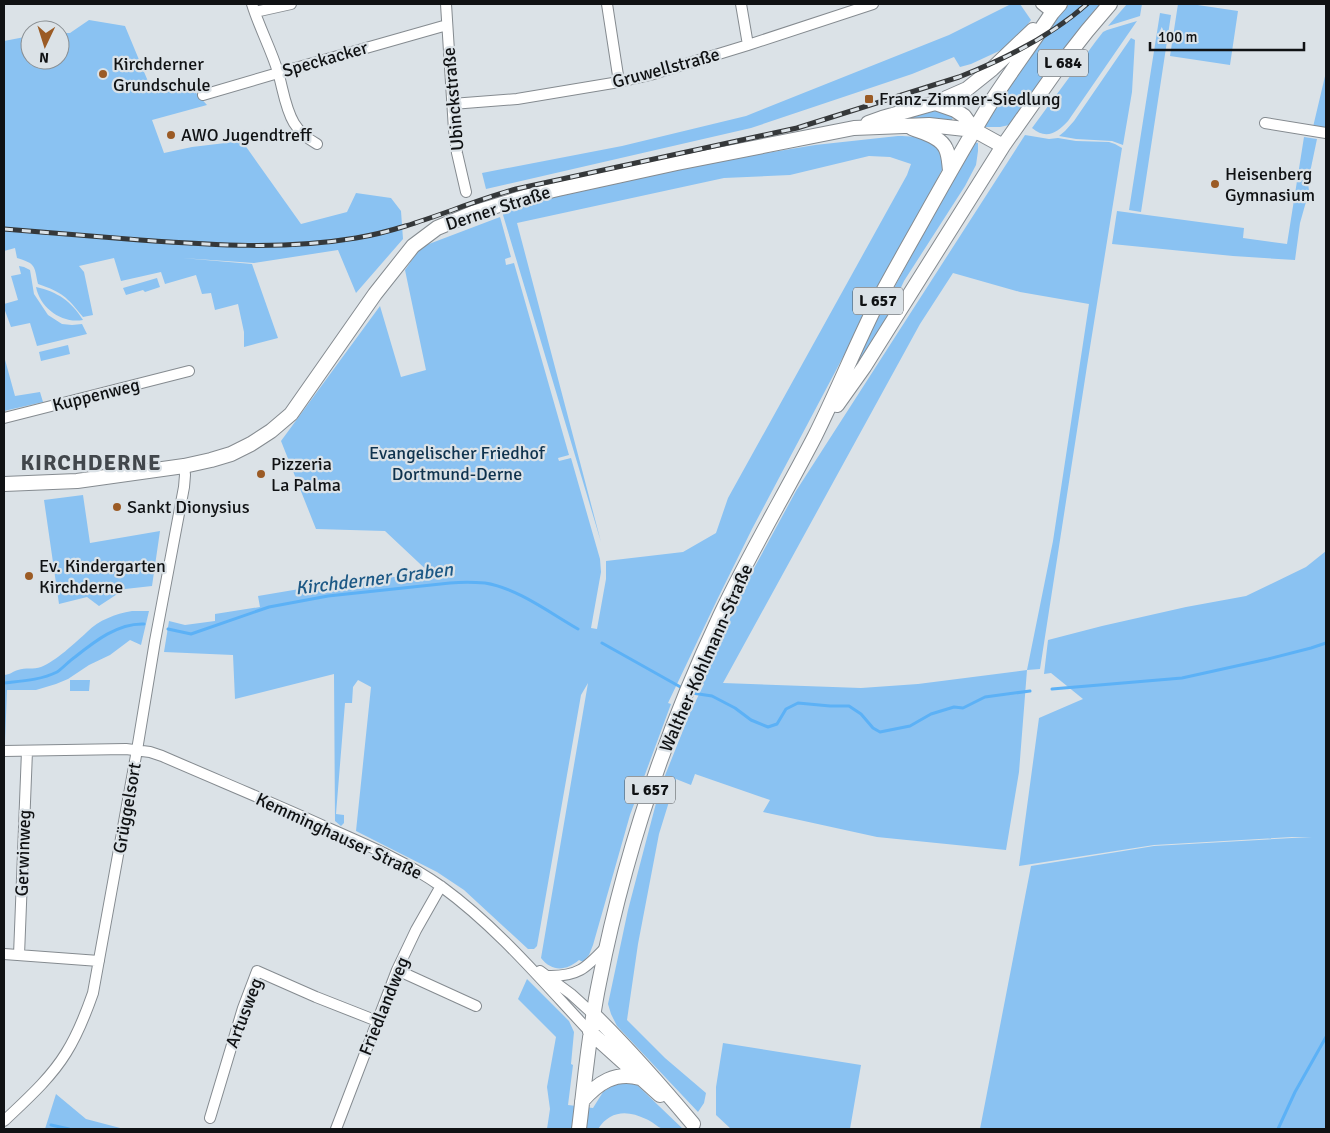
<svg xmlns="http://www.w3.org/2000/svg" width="1330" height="1133" viewBox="0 0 1330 1133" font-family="Signika,sans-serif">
  <rect width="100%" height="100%" fill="#dbe2e7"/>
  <path fill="#8ac2f2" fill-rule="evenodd" d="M1011,4h9l11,16 -19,25 -41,19 -11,3 -6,-10 -42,17 -161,54 -265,61 -4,-16 140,-27 124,-30 203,-81z
    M1069,4h32l-8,8 -84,113 -9,2h-19l65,-97z
    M1127,4h15l-2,12 -32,10z
    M1178,4h13l47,7 -8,54 -60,-9z
    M1160,13l11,2 -30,197 -12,-2z
    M89,20l36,6 27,65 34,-9 21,23 -55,15 12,33 28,-6 50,-6 59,83 46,-12 9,-19 35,5 10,13 2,28 -47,54 -18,-43 -84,13 -72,-5 70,6 26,74 -34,9v-15l-6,-28 -23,6 -4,-17 -9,1 -6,-19 -31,9 -4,-12 -40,9 -7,-23 -35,8 5,6 9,43 -10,2c-16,-20 -21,-25 -45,-33 -4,-19 -2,-20 -21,-26l-2,-10 -11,3v-210l26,-5v24h30v-27h10z
    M1137,21l-69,100c-11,12 -22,19 -36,7l64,-87 7,-9 4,-2z
    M1131,38l4,2 -3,52 -9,53 -11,-4 -36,-2 -17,-3 6,-5 9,-10z
    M1326,72v55h-13z
    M931,109l23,6 -3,7 -49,-3z
    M1025,135l24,4 9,-1 18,3 33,1 6,2 7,4 -35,218 -47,303 -13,1 -8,102 -13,78 -129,-13 -114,-25 7,-12 -75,-26 -4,11 -15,-6 -17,55 -21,110 -11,76 38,38 41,35 -2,10 -6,9 -81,-86 -6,-12 -3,-10 20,-94 32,-122 30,-75 14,-29 -3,-1 45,-100 50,-92zM953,273l67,19 69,12 -36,237 -26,129 -109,14 -57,4 -138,-5 197,-359z
    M898,136c23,0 48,4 44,34l-190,359 -35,71 -49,103 3,1 -41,111 -37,130 -4,10 -6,7 -4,-2c-13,11 -27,12 -38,-2l47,-275 -7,12 -44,251 -3,3h-6l-64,-59 -27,-18 -81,-41 15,-144 -13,-7 -5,7 -1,16h-7l-9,111 8,1v8l-3,3 -6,-5 -1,-147 -99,25 -2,-44 -69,-3 5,-31 16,4 30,-4v-7l45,-7 -2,-11 71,-12 63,-7h42l-49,-46 -69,-2 -35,-88 99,-135 21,71 25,-7 -21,-100 16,-23 79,-30 11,40 -6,2 1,6 8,-2 55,192 -11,3 1,3 12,-3 29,101 1,13 -10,56 6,1 9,-50v-18l77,-9 33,-19 12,-35 179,-323 4,-11 -21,-7 -21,-1 -79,19 -66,3 -207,45 84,319 -98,-327 1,-4 2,-3 35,-9 183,-39 91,-15z
    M1304,137l13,2 -9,43 1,9 -9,32 -5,37 -62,-4 -121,-12 5,-33 127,17 -1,10 44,6z
    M972,142l6,1v8l-2,14 -11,21 -61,95 -21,45 -53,82z
    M19,266l5,1 6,3 4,24 14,21 14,9 10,1 10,-1 5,10 -50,12 -7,-23 -19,4 -7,-19v-4l14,-4 -7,-24 10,-2z
    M157,278l3,9 -15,5 -2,-2 -17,5 -3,-7z
    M36,287c22,5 35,14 47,33 -21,4 -43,-12 -47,-33z
    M68,345l2,9 -29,7 -2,-9z
    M4,356l11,40 25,-4 3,10 -39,9z
    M83,495l7,48 70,-12 -8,55 -27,3 -26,17 -12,-9 -28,7 -15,-104z
    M1326,551v578h-346l51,-263 123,-20 138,-8h20l-20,-1 -138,8 -135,21 20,-148 44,-19 -32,-26 -7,1 4,-34 54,-14 84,-19 60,-11 60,-29z
    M132,611h17l-8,34 -11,-5 -20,15 -21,10 -21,14 -12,5 -20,6h-29l-2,52h-1v-67c6,0 9,-4 14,-5 7,-3 16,0 23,-3 15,-6 34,-24 46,-35 12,-12 28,-18 45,-21z
    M70,680h20l-1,11h-19z
    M527,979l42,42 5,11 -3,32 2,1 -5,40 25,3 10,-16 12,-8h21l47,45c-6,0 -14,2 -20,0 -6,-2 -11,-8 -17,-10 -18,-9 -36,-9 -48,10h-51l3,-20 -3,-22 9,-50 -38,-38z
    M723,1043l138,22 -11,64h-119l-15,-14v-28z
    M56,1094l30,25 38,10h-79z"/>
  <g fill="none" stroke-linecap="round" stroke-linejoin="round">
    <path stroke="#5cb1f6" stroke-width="3" d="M168,629l23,5 78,-27 59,-11 122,-13c11,-1 23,-1 35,0 32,5 65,30 93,46
      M602,643l82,46
      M4,683c18,-2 37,-3 53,-11 6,-4 12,-11 18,-15 20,-16 43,-34 69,-33
      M1052,689l130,-11 86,-19 43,-11 15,-5
      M692,693l20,3 23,12 16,12 17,7 9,-3 9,-15 12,-6 32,3h19l12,8 12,14 7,4 30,-6 21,-12 23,-7 9,1 22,-11 45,-6
      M51,1125l18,4
      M1278,1129l17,-37 31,-55"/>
    <defs>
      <path id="minor" d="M252,4c7,23 19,45 26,68 5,17 7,36 16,51 6,10 14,16 23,21
        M446,4l8,126 3,23 9,39
        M607,4l12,78
        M741,4l7,41
        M1041,4l11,9
        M255,12l36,-8
        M203,95l75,-22 169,-48
        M452,104l65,-5 102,-17 31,-7 98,-30 125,-41
        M1265,123l61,10
        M4,418l185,-47
        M4,751l122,-2 24,3 12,4c55,24 111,47 166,72 39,17 79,34 114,59 56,41 101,95 148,145
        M4,954l95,7
        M19,955l8,-204
        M397,970l79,36
        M540,971l31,23 22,20
        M547,976c31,1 39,-8 59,-29
        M210,1118l33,-110 14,-37 59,26 61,24
        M4,1121c22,-21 46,-42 62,-68 12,-19 20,-40 27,-60l44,-243 18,-109 29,-154 1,-12 -1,-9
        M336,1129l61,-159 19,-40 25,-44"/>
      <path id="major" d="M935,103l20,7 9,6 10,14 29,16
        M868,123l14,-5 53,-15 32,-14 25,-20 41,-39
        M912,128c12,5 29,9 34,21 3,6 3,14 4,21
        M837,405l27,-38 139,-221 55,-78 29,-37 23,-27
        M4,484l73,-3 107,-15 27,-6 20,-6 20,-10 20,-13 20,-17 84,-120 38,-48 24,-18 36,-15 55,-17 30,-7 119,-26 177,-35 75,-3 45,5
        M593,1014c36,35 68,72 100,110
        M590,1032l70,63
        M582,1101c16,-18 33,-30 58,-23
        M579,1129c6,-49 10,-98 20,-146 25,-127 66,-250 121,-367 29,-62 64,-120 95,-180 23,-46 42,-94 65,-139 13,-24 26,-47 39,-70 24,-43 48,-86 74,-128 19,-29 40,-57 59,-86l8,-9"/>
    </defs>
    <use href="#minor" stroke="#858b90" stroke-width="12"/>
    <use href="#major" stroke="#858b90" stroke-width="16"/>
    <use href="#minor" stroke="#fff" stroke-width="10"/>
    <use href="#major" stroke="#fff" stroke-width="14"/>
    <defs>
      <path id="rail" d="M4,229c45,4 91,7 136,11 72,5 145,10 216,-2 55,-9 106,-34 160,-49l281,-61 162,-51c46,-18 91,-40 128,-73"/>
    </defs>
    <use href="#rail" stroke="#35383a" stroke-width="5"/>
    <use href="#rail" stroke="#dbe2e7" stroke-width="3" stroke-dasharray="9" stroke-linecap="butt"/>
  </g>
  <g fill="#9b5b25" stroke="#dbe2e7" stroke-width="2">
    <circle cx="103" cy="74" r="5"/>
    <rect x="864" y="94" width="10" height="10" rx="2.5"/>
    <circle cx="171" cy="135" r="5"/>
    <circle cx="1215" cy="184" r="5"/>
    <circle cx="261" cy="474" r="5"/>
    <circle cx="117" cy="507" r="5"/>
    <circle cx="29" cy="576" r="5"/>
  </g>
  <g text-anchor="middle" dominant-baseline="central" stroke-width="4.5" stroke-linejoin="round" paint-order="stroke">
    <g fill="#dbe2e7" stroke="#4d5053" stroke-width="1">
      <rect x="1038" y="49.5" width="50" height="27" rx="4"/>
      <rect x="853" y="287.5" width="50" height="27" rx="4"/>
      <rect x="625" y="776.5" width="50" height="27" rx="4"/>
    </g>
    <g font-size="16" font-weight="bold" fill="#101214">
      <text x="1063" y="63">L 684</text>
      <text x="878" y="301">L 657</text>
      <text x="650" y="790">L 657</text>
    </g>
    <g font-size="18" fill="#101214" stroke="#dbe2e7">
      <text transform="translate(325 59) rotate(-16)">Speckacker</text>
      <text transform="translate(666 68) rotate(-15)">Gruwellstraße</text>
      <text transform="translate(453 99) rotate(-95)">Ubinckstraße</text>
      <text transform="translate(498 208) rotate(-18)">Derner Straße</text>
      <text transform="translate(96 395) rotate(-14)">Kuppenweg</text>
      <text transform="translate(706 658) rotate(-66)">Walther-Kohlmann-Straße</text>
      <text transform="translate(127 808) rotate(-80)">Grüggelsort</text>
      <text transform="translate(339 836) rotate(25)">Kemminghauser Straße</text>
      <text transform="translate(23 853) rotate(-88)">Gerwinweg</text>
      <text transform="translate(384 1006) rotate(-68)">Friedlandweg</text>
      <text transform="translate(244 1013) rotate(-69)">Artusweg</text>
    </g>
    <g font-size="18" fill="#101214" stroke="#dbe2e7" text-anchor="start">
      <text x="113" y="64">Kirchderner<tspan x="113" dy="21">Grundschule</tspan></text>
      <text x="879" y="99">Franz-Zimmer-Siedlung</text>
      <text x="181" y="135">AWO Jugendtreff</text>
      <text x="1225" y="174">Heisenberg<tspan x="1225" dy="21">Gymnasium</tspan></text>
      <text x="271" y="464">Pizzeria<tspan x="271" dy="21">La Palma</tspan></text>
      <text x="127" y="507">Sankt Dionysius</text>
      <text x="39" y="566">Ev. Kindergarten<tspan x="39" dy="21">Kirchderne</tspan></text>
    </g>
    <g font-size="18" fill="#0f334e" stroke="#dbe2e7">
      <text x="457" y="453">Evangelischer Friedhof<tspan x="457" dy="21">Dortmund-Derne</tspan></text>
    </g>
    <g font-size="19" font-style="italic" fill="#1c5885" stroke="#dbe2e7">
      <text transform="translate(374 579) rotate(-7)">Kirchderner Graben</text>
    </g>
    <g font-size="22" font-weight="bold" letter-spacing="1" fill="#42474c" stroke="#dbe2e7">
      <text x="91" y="462">KIRCHDERNE</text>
    </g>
  </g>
  <rect width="1330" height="1133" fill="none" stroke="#101214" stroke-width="10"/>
  <g transform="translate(45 45) rotate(184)"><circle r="24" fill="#dbe2e7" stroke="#8a8f93"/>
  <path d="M0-4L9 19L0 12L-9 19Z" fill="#9b5b25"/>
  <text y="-8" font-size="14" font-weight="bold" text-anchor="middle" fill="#101214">N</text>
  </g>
  <path d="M1150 42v8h154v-8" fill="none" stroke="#101214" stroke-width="2.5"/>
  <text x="1158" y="42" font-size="15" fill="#101214" stroke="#dbe2e7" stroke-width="4" paint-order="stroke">100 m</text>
</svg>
